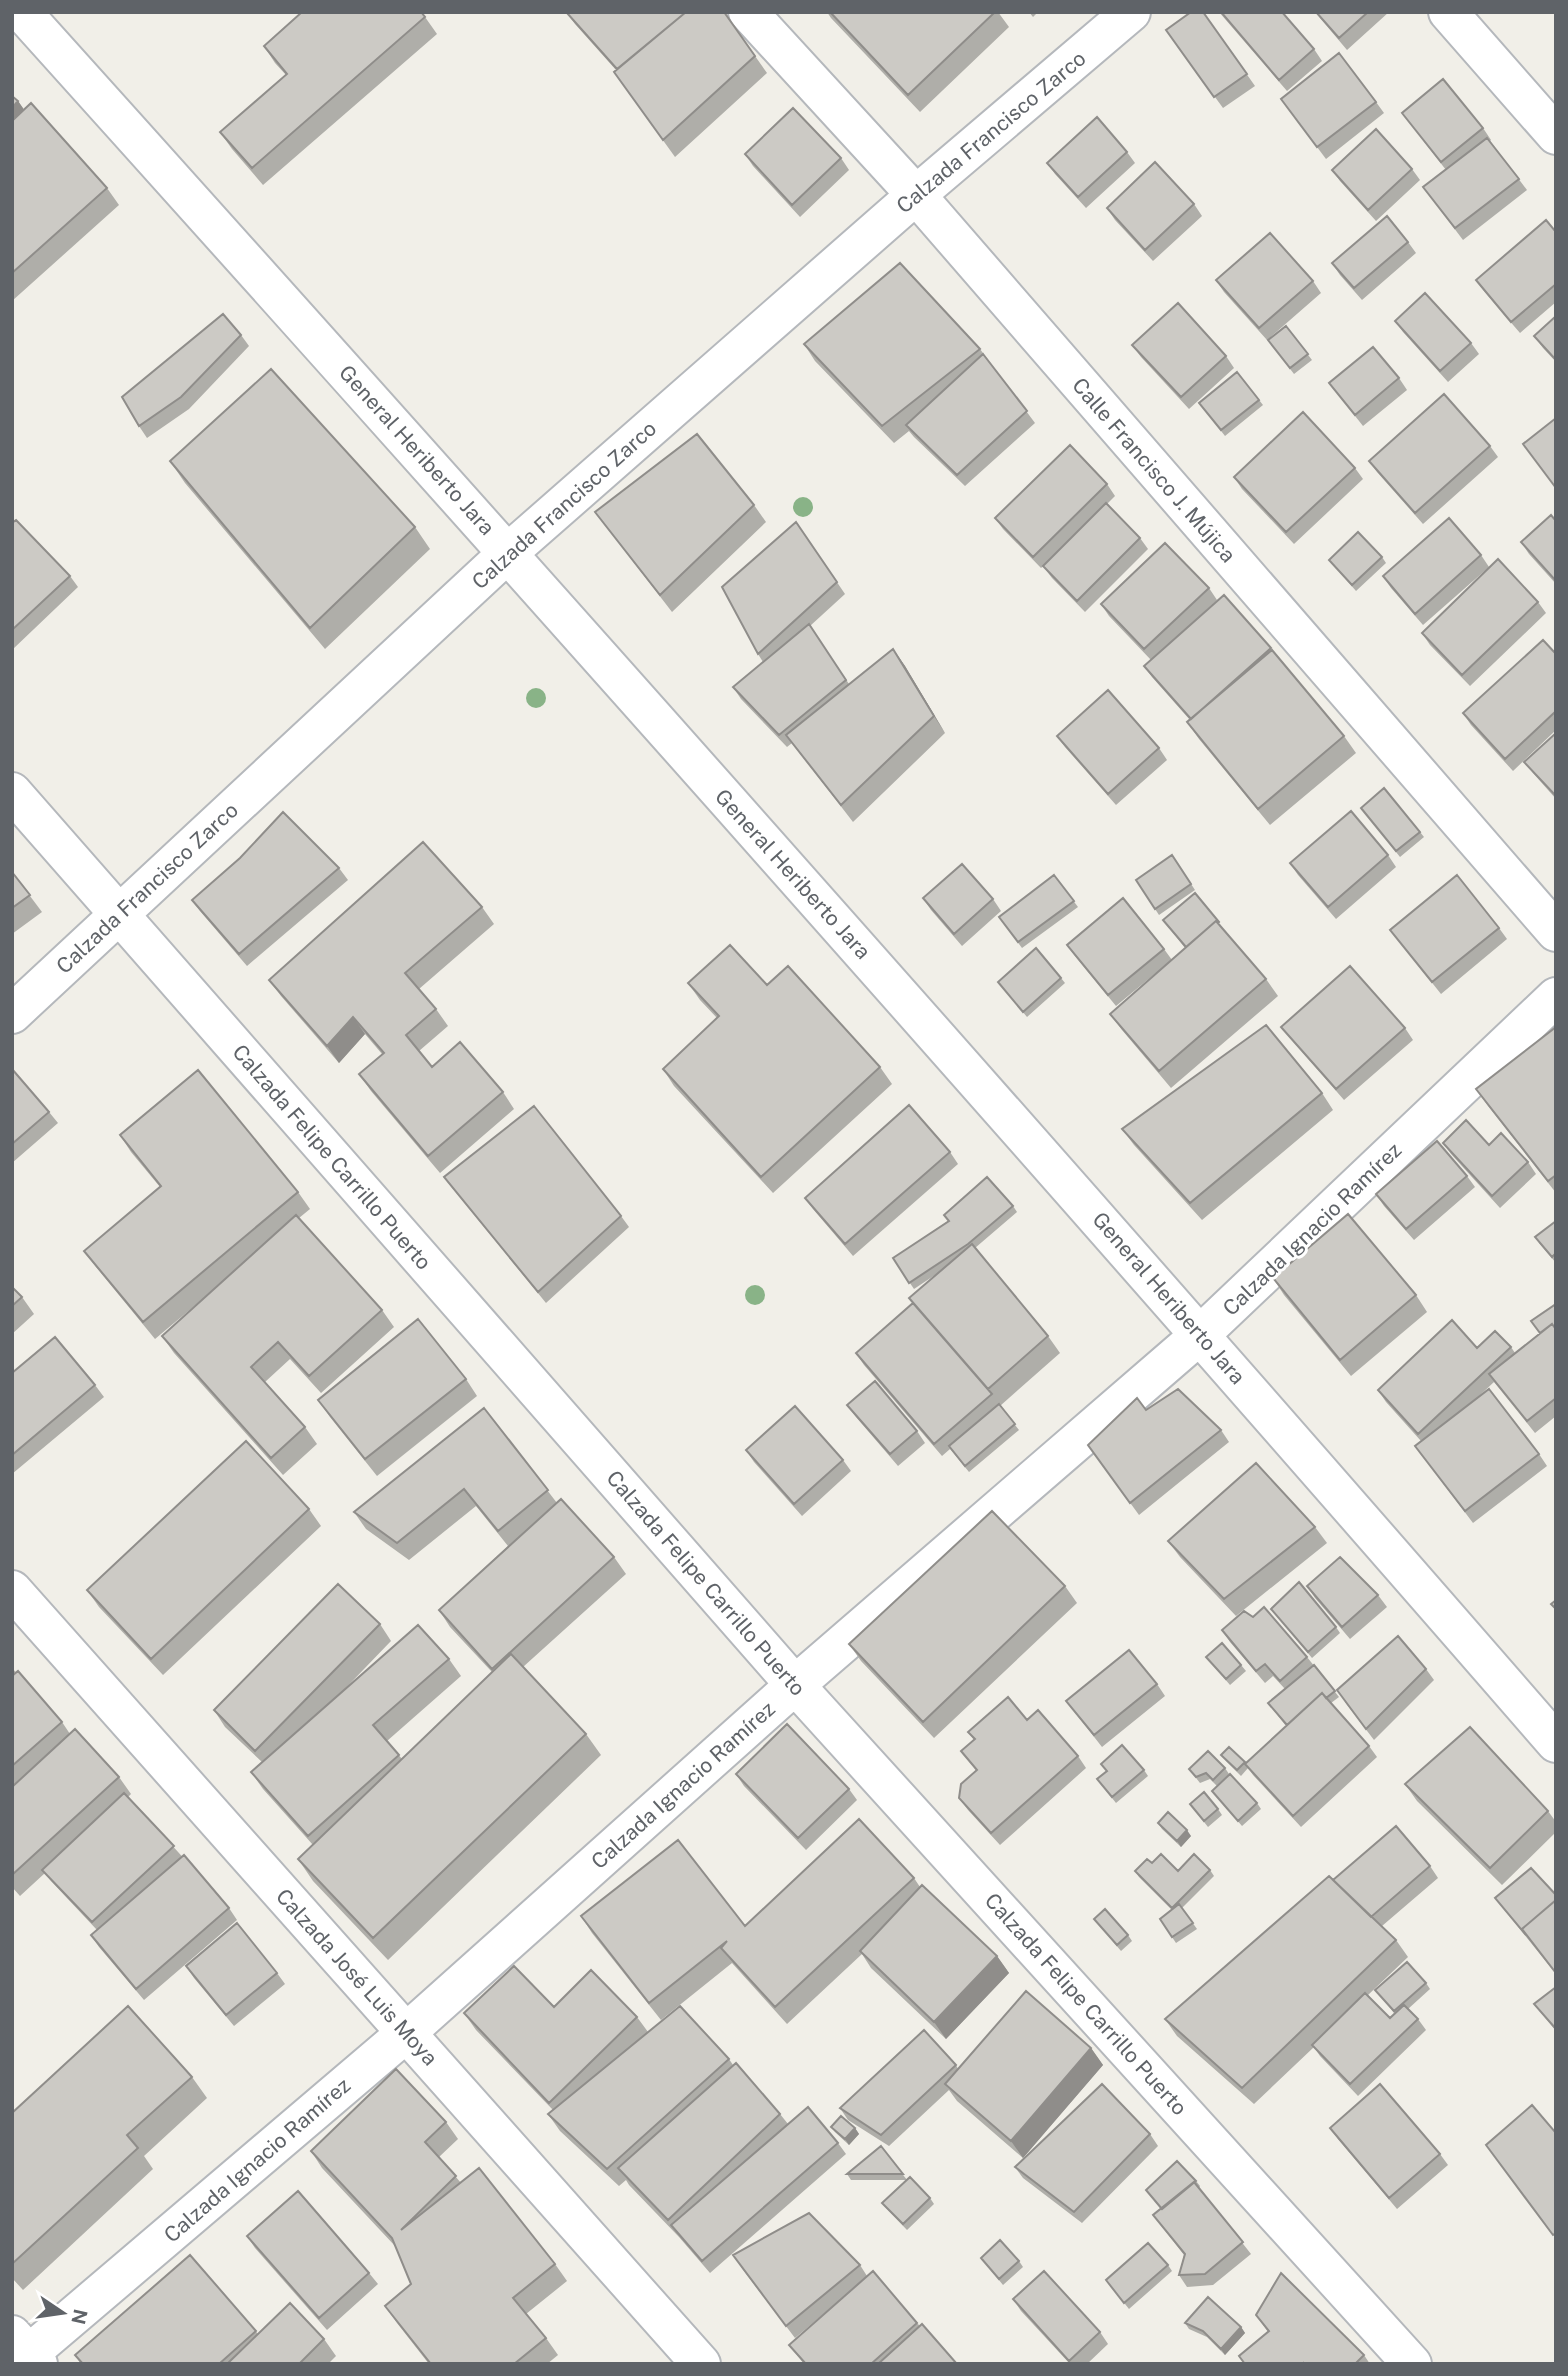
<svg xmlns="http://www.w3.org/2000/svg" width="1568" height="2376" viewBox="0 0 1568 2376" font-family="'Public Sans',sans-serif">
  <rect width="100%" height="100%" fill="#f1efe8"/>
  <g fill="none" stroke-linecap="round" stroke-linejoin="round">
    <defs>
      <path id="minor" d="M22,12c516,573 1028,1149 1534,1731
        M748,12l168,183 640,737
        M1448,12l108,123
        M12,792l783,893 617,679
        M12,1014l497,-462 407,-357 215,-183
        M12,1590l689,774
        M17,2364l389,-331 389,-348 406,-351 355,-337"/>
      <path id="tertiary" d="M12,2335l26,29"/>
    </defs>
    <use href="#minor" stroke="#b5b8bc" stroke-width="42"/>
    <use href="#tertiary" stroke="#b5b8bc" stroke-width="42"/>
    <use href="#minor" stroke="#fff" stroke-width="38"/>
    <use href="#tertiary" stroke="#fff" stroke-width="38"/>
  </g>
  <g fill="#89b387">
    <circle cx="803" cy="507" r="10"/>
    <circle cx="536" cy="698" r="10"/>
    <circle cx="755" cy="1295" r="10"/>
  </g>
  <path fill="#afaea9" d="M724,12l43,61 -92,84 -61,-85 2,-2 -41,-46 -8,-11z
    M827,12h171l11,15 -89,85 -89,-94z
    M1029,12h9l-5,5z
    M1203,12l52,74 -32,22 -57,-78z
    M1219,12h63l32,37 8,12 -35,30z
    M1315,12h74l-42,38z
    M425,17l12,17 -174,151 -31,-36 -12,-17 66,-57 -11,-12 -11,-17z
    M12,96l6,5 6,9 83,78 12,17 -107,96z
    M1281,99l95,3 8,11 -58,46z
    M1402,113l81,15 8,12 -1,1 37,49 -64,50 -40,-53 23,-17z
    M1127,152l8,11 -49,45 -31,-34 -8,-11z
    M745,154l96,4 8,12 -49,47 -47,-51z
    M1412,169l8,11 -44,41 -36,-40 -8,-11z
    M1194,204l8,12 -49,45 -38,-41 -8,-12z
    M1556,232v70l-36,31 -36,-42 -8,-11z
    M1408,242l8,11 -54,47 -22,-25 -8,-12z
    M1216,280l97,1 8,12 -54,47 -43,-48z
    M1556,316v46l-13,-14 -9,-12z
    M1395,321l76,22 8,11 -31,28 -45,-50z
    M1286,326l26,34 -18,14 -26,-34z
    M241,335l8,11 -60,63 -42,29 -8,-12z
    M804,344l176,5 55,74 -70,63 -51,-49 -5,-6 -15,12 -79,-82z
    M1132,345l94,11 8,12 -45,41 -48,-52z
    M1399,378l8,12 -44,36 -34,-43z
    M1259,400l4,5 -38,31 -21,-27z
    M1490,446l8,11 -75,67 -46,-52 -8,-11z
    M170,461l245,66 15,22 -105,100 -140,-166z
    M1355,468l8,11 -69,65 -52,-55 -8,-12z
    M1107,484l8,12 -8,8 33,34 8,11 -63,63 -33,-34 -9,-12 3,-2 -5,4 -38,-39 -8,-11z
    M754,505l12,17 -94,90 -77,-100z
    M1556,521v63l-27,-30 -8,-12z
    M796,522l49,72 -35,32 39,58 44,-35 12,17 40,67 -92,89 -61,-79 -5,4 -46,-48 -8,-12 30,-25 -5,-8z
    M12,523l58,53 8,11 -66,63z
    M1481,555l8,12 -66,58 -32,-37 -8,-12z
    M1382,557l4,6 -30,28 -27,-31z
    M1209,588l8,12 -25,23 32,-28 48,55 72,86 12,17 -86,72 -71,-86 -12,-17 3,-2 -38,-43 -8,-11 7,-6 -42,-44 -8,-12z
    M1538,602l8,11 -76,73 -40,-41 -8,-12z
    M1556,654v76l-43,41 -42,-46 -8,-12z
    M1556,733v66l-23,-26 -9,-11z
    M1057,736l102,12 8,12 -51,45 -51,-58z
    M1365,813l55,19 4,5 -24,20z
    M1172,855l23,35 -36,25 -23,-35z
    M1388,855l8,12 -60,52 -38,-44 -8,-12z
    M339,868l9,12 -101,86 -47,-55 -8,-11z
    M12,872l30,40 -30,22z
    M1054,875l24,32 -56,41 -23,-31z
    M923,898l70,1 8,12 -39,35 -31,-36z
    M482,907l12,17 -75,65 17,20 12,17 -29,25 13,16 71,25 11,17 -74,64 -69,-82 -12,-17 23,-20 -17,-20 -26,29 -58,-67 -12,-16z
    M1163,920l56,2 3,7 44,50 12,17 -107,92 -49,-58 -12,-16 47,-42 -41,34 -41,-50 -8,-11 97,4 8,11 13,-12z
    M1499,928l8,11 -66,55 -51,-64z
    M1061,978l4,5 -38,34 -29,-35z
    M688,983l79,2 113,82 12,17 -119,109 -99,-107 -11,-17 54,-51 -17,-18z
    M1281,1027l124,1 8,12 -69,60 -54,-62z
    M1556,1027v166l-68,-87 -12,-17z
    M12,1069l37,43 9,11 -46,40z
    M1322,1093l11,17 -131,110 -68,-75 -12,-16z
    M120,1135l178,57 12,17 -11,9 83,92 12,17 -73,66 -31,-34 -25,23 40,45 12,17 -34,31 -109,-122 -12,-17 55,-49 -62,52 -59,-72 -12,-16 76,-64 -29,-35z
    M1443,1143l46,2 39,17 8,12 -36,34 -49,-54z
    M950,1152l8,12 -105,92 -40,-47 -8,-11z
    M1467,1176l8,11 -61,53 -30,-34 -8,-12z
    M444,1177l177,39 8,11 -83,76 -93,-114z
    M1013,1206l4,6 -42,36 73,88 12,17 -60,53 19,24 -50,42 -19,-23 -8,7 -78,-91 -8,-12 57,-50 -4,-5 29,-25 -24,16 -21,-31 55,-37 -4,-6z
    M1556,1221v42l-17,-20z
    M1273,1278l143,17 11,17 -76,64 -67,-81z
    M12,1287l10,10 12,17 -22,20z
    M1556,1304v112l-21,17 -41,-51 -15,14 60,58 8,12 -74,57 -58,-77 6,-5 -35,-39 -8,-12 99,-42 34,-1 4,6 25,-20z
    M12,1373l83,12 9,12 -92,77z
    M466,1379l11,17 -100,80 -47,-59 -12,-17z
    M847,1405l70,26 8,12 -27,23 -42,-49z
    M484,1408l73,95 57,54 12,17 -103,93 63,67 15,21 -213,205 -75,-79 -15,-22 15,-14 -50,-56 -12,-17 11,-10 -37,-35 -11,-17 166,-86 11,17 -53,55 111,-37 12,17 -74,65 15,18 90,-87 -42,-45 -11,-17 69,-64 -32,-40 -67,54 -43,-31 -12,-17z
    M1146,1410l75,20 8,12 -90,73 -51,-70z
    M746,1450l97,10 8,11 -49,45 -48,-54z
    M309,1509l12,17 -158,149 -64,-68 -12,-17z
    M1315,1527l12,16 -91,73 -56,-59 -12,-16z
    M1065,1586l12,17 -143,135 -73,-77 -12,-17z
    M1307,1586l71,9 9,12 -37,32 -35,-41z
    M1271,1609l65,18 4,6 -28,25z
    M1222,1630l85,27 32,40 -8,6 38,43 8,11 -76,70 -48,-52 -5,-7 -7,8 -15,-15 -5,-6 8,-8 16,16 41,-37 -18,-23 17,-14 -12,-13 -8,7 -35,-41z
    M1206,1657l35,8 5,6 -16,14z
    M12,1668l50,54 8,12 49,43 12,17 -3,3 101,111 8,12 -93,80 -45,-53 -8,-12 6,-5 -46,-49 -6,-8 -25,23 -8,-9z
    M1426,1669l8,11 -60,60 -29,-38z
    M1157,1684l8,12 -63,51 -36,-46z
    M1027,1720l51,36 8,12 -86,77 -32,-35 -9,-12 17,-28 -15,-19 13,-11 -6,-8z
    M1101,1764l43,6 4,6 -32,27 -19,-24 10,-8z
    M1225,1768l4,6 -12,12 -7,-7 -10,4 -11,-14z
    M736,1774l113,15 8,11 -51,50 -62,-64z
    M1405,1784l143,27 8,11v10l-54,53 -85,-84z
    M1212,1791l45,12 4,6 -19,17z
    M1190,1804l28,5 4,6 -14,12z
    M1158,1823l33,13 -10,11 -19,-18z
    M1152,1863l26,8 32,-1 4,6 -32,32 15,21 -21,14 -16,-24 12,-9 -33,-33 -4,-6z
    M1430,1866l8,12 -56,48 14,14 12,17 -40,38 22,23 5,-4 -20,-24 51,-7 4,6 -22,20 10,10 8,11 -68,66 -38,-40 -6,-9 -60,57 -77,-68 -12,-17 168,-139z
    M914,1878l6,9 77,69 12,17 -63,66 -75,-71 -9,-14 -75,70 -55,-61 -71,57 -69,-87 -11,-17 164,10z
    M1556,1895v79l-61,-76z
    M1094,1919l34,16 4,6 -11,10z
    M186,1966l91,7 8,11 -51,42 -40,-48z
    M1556,1987v44l-22,-27z
    M554,2007l83,10 11,15 81,27 4,6 47,49 8,10 50,19 8,11 -136,119 -31,-36 -50,-52 -3,-5 -7,6 -59,-55 -12,-17 5,-4 -77,-80 -12,-17z
    M1091,2048l12,17 -80,93 -66,-57 -8,-11 -60,56 -41,-26 -8,-12 116,-43 2,4z
    M192,2077l15,21 -63,58 9,13 -130,121 -11,-12v-165z
    M446,2122l12,17 -19,18 22,26 94,81 12,17 -41,33 20,24 12,17 -11,9h-118l-32,-41 -12,-17 26,-22 -16,-38 -73,-78 -11,-17z
    M831,2127l24,1 4,6 -10,11 -14,-13z
    M1330,2128l110,26 8,11 -51,44 -59,-70z
    M1150,2134l8,12 -76,77 -59,-45 -8,-11z
    M881,2146l26,34 23,18 4,6 -27,26 -21,-22 -4,-5 24,-23h-55l-4,-6z
    M1196,2181l4,5 -1,2 52,66 -38,31 -26,2 -8,-12 5,-20 -31,-40 8,-6 -15,-19z
    M247,2236l122,37 9,11 -51,46 -72,-82z
    M190,2255l68,79 66,5 12,17 -8,8h-247l-6,-9z
    M981,2258l38,3 4,6 -20,18z
    M860,2265l7,11 50,47 40,41h-153l-15,-19 44,-39 -38,32 -54,-71z
    M1168,2265l4,6 -43,38 -23,-29z
    M1013,2299l87,33 8,12 -21,20h-17l-49,-53z
    M1256,2315l108,40 6,9h-125l23,-32z
    M1185,2323l56,4 4,6 -20,22 -18,-18 -18,-8z"/>
  <path fill="#8f8d8a" d="M18,101l12,17 -18,21v-31z
    M893,649l12,17 40,67 -11,-17z
    M353,1017l12,17 -26,29 -12,-17z
    M1187,1830l4,6 -10,11 -4,-6z
    M997,1956l12,17 -63,66 -12,-17z
    M1091,2048l12,17 -80,93 -12,-17z
    M855,2128l4,6 -10,11 -4,-6z
    M1241,2327l4,6 -20,22 -4,-6z"/>
  <path fill="#cccac5" stroke="#8f8d8a" stroke-width="2" d="M302,12h119l4,5 -173,151 -32,-36 67,-58 -23,-28z
    M568,12h118l-69,57 -50,-56z
    M686,12h38l31,44 -92,84 -49,-68z
    M830,12h165l-87,83z
    M1191,12h12l44,62 -33,23 -48,-67z
    M1221,12h61l32,37 -35,31z
    M1316,12h52l-29,26z
    M1339,53l37,49 -59,45 -36,-48z
    M1443,79l40,49 -42,34 -39,-49z
    M12,96l6,5 -6,7z
    M31,103l76,85 -95,85v-152z
    M793,108l48,50 -49,47 -47,-51z
    M1097,117l30,35 -49,45 -31,-34z
    M1376,129l36,40 -44,41 -36,-40z
    M1487,138l32,41 -64,49 -32,-41z
    M1155,162l39,42 -49,46 -38,-42z
    M1387,216l21,26 -54,46 -22,-25z
    M1546,220l10,12v52l-45,38 -35,-42z
    M1270,233l43,48 -54,47 -43,-48z
    M900,263l80,86 -98,77 -78,-82z
    M1425,293l46,50 -31,28 -45,-50z
    M1178,303l48,53 -45,41 -49,-52z
    M223,314l18,21 -60,62 -42,29 -17,-29z
    M1556,316v44l-22,-24z
    M1286,326l22,28 -18,14 -22,-28z
    M1373,347l26,31 -44,37 -26,-32z
    M983,354l44,57 -70,64 -51,-50z
    M271,369l144,158 -105,101 -140,-167z
    M1237,372l22,28 -38,30 -22,-27z
    M1444,394l46,52 -75,67 -46,-52z
    M1303,412l52,56 -69,64 -52,-55z
    M1556,418v70l-33,-44z
    M697,434l57,71 -94,90 -65,-83z
    M1070,445l37,39 -74,73 -38,-39z
    M1106,503l34,35 -63,63 -34,-35z
    M1551,515l5,6v60l-35,-39z
    M1449,518l32,37 -66,59 -32,-38z
    M16,520l54,56 -58,54v-107z
    M796,522l41,60 -79,72 -36,-67z
    M1358,532l24,25 -30,28 -23,-25z
    M1165,543l44,45 -65,61 -43,-45z
    M1498,559l40,43 -76,73 -40,-42z
    M1224,595l47,53 -80,71 -47,-53z
    M809,624l37,56 -67,55 -46,-48z
    M1543,640l13,14v57l-51,48 -42,-46z
    M893,649l41,67 -93,89 -55,-70z
    M1272,650l72,86 -86,73 -71,-87z
    M1108,690l51,58 -51,46 -51,-58z
    M1556,733v63l-32,-34z
    M1384,788l36,44 -24,19 -35,-43z
    M1351,811l37,44 -60,52 -38,-44z
    M283,812l56,56 -100,86 -47,-54 48,-42z
    M423,842l59,65 -77,66 31,36 -30,26 26,32 28,-25 43,50 -75,64 -69,-82 25,-21 -31,-36 -26,29 -58,-66z
    M1172,855l19,29 -36,25 -19,-29z
    M962,864l31,35 -39,35 -31,-36z
    M12,872l18,23 -18,13z
    M1054,875l20,26 -56,41 -19,-25z
    M1457,875l42,53 -67,54 -42,-52z
    M1195,893l24,29 -1,1 -2,-2 -30,26 -23,-27z
    M1123,898l41,51 -56,46 -41,-50z
    M1216,921l50,58 -107,92 -49,-57z
    M730,945l37,40 21,-19 92,101 -119,110 -98,-108 56,-53 -31,-33z
    M1036,948l25,30 -38,34 -25,-30z
    M1350,966l55,62 -69,61 -55,-62z
    M1266,1025l56,68 -132,110 -68,-74z
    M1556,1027v148l-8,6 -72,-92z
    M12,1069l37,43 -37,32z
    M198,1070l100,122 -155,130 -59,-71 77,-65 -41,-51z
    M909,1105l41,47 -105,92 -40,-46z
    M534,1106l87,110 -83,76 -94,-115z
    M1466,1120l23,25 12,-12 27,29 -36,34 -49,-53z
    M1437,1141l30,35 -61,53 -30,-35z
    M987,1177l26,29 -45,38 -59,39 -16,-25 56,-37 -5,-6z
    M1348,1214l68,81 -76,65 -67,-82z
    M296,1215l86,95 -73,66 -31,-34 -27,25 54,60 -34,31 -109,-122z
    M1556,1221v32l-4,4 -17,-20z
    M972,1244l76,92 -60,53 -79,-91z
    M12,1287l10,10 -10,9z
    M913,1303l79,91 -58,50 -78,-91z
    M1556,1304v23l-1,1 -3,-4 -12,9 -9,-12z
    M418,1319l48,60 -101,80 -47,-59z
    M1452,1320l25,28 18,-17 16,16 -93,87 -40,-44z
    M1552,1324l4,5v69l-29,23 -38,-47z
    M55,1337l40,48 -83,70v-82z
    M875,1381l42,50 -27,23 -43,-49z
    M1178,1389l43,41 -91,73 -42,-58 49,-47 9,12z
    M1489,1389l50,65 -74,57 -50,-65z
    M999,1404l16,20 -50,42 -16,-20z
    M795,1406l48,54 -49,44 -48,-54z
    M484,1408l64,82 -50,41 -34,-42 -67,54 -43,-31z
    M246,1441l63,68 -158,150 -64,-69z
    M1256,1463l59,64 -91,72 -56,-58z
    M561,1499l53,58 -122,112 -53,-59z
    M992,1511l73,75 -142,136 -74,-78z
    M1340,1557l38,38 -36,32 -35,-41z
    M1299,1582l37,45 -28,25 -37,-43z
    M338,1584l42,40 -125,127 -41,-41z
    M1556,1600v9l-5,-5z
    M1264,1607l43,50 -27,24 -15,-17 -9,7 -34,-41 22,-19 9,6z
    M418,1625l31,34 -76,66 26,30 -91,81 -57,-64z
    M1398,1636l28,33 -60,60 -29,-39z
    M1222,1643l19,22 -15,14 -20,-22z
    M1129,1650l28,34 -63,51 -28,-34z
    M511,1654l75,80 -213,204 -75,-79z
    M1314,1665l21,26 -9,7 -4,-5 -35,32 -19,-22z
    M18,1671l44,51 -50,44v-90z
    M1322,1693l47,53 -76,70 -48,-52z
    M1008,1697l19,23 11,-10 40,46 -87,77 -32,-35 2,-14 16,-14 -16,-19 14,-12 -7,-7z
    M787,1724l62,65 -51,49 -62,-64z
    M1470,1727l78,84 -58,57 -85,-84z
    M75,1729l44,48 -107,98v-88z
    M1122,1745l22,25 -32,27 -15,-18 10,-8 -6,-7z
    M1229,1747l16,15 -8,8 -16,-15z
    M1208,1751l17,17 -12,12 -7,-7 -10,4 -7,-8z
    M1230,1774l27,29 -19,18 -26,-30z
    M1204,1792l14,17 -14,12 -14,-17z
    M124,1793l50,53 -82,76 -50,-52z
    M1168,1812l19,18 -10,11 -19,-18z
    M859,1819l55,59 -139,129 -54,-59 6,-7 -78,62 -68,-87 97,-76 67,86z
    M1396,1826l34,40 -59,51 -38,-37z
    M1161,1854l17,17 16,-17 16,16 -38,38 -37,-37 12,-12 5,4z
    M184,1855l45,53 -93,81 -45,-54z
    M1531,1868l25,27v5l-34,29 4,6 -31,-37z
    M1329,1876l67,64 -154,148 -77,-69z
    M922,1885l75,71 -63,66 -74,-71z
    M1556,1900v73l-34,-44z
    M1179,1904l14,19 -21,14 -12,-18z
    M1105,1909l23,26 -11,10 -23,-26z
    M237,1923l40,50 -51,42 -40,-49z
    M1407,1962l19,21 -32,28 -19,-21z
    M514,1966l40,41 37,-37 46,47 -88,86 -85,-90z
    M1556,1987v42l-22,-25z
    M1026,1991l65,57 -80,93 -66,-57z
    M1365,1993l25,25 14,-13 14,14 -68,65 -38,-39z
    M128,2006l64,71 -65,58 11,13 -126,116v-151z
    M680,2006l49,53 -122,110 -59,-55z
    M924,2030l32,35 -75,70 -41,-27z
    M736,2063l44,51 -112,106 -50,-52z
    M396,2069l50,53 -21,20 31,34 -55,54 78,-62 76,96 -42,34 33,40 -32,26h-83l-46,-58 26,-22 -19,-46 -81,-87z
    M1102,2084l48,50 -76,78 -59,-45z
    M1380,2084l60,70 -51,44 -59,-70z
    M1532,2105l24,28v100l-3,2 -67,-90z
    M808,2107l30,36 -136,118 -31,-36z
    M841,2116l14,12 -10,11 -14,-12z
    M881,2146l22,28h-56z
    M1177,2161l19,20 -34,28 -16,-19z
    M910,2177l20,21 -27,26 -21,-21z
    M1194,2182l49,60 -38,32 -26,1 6,-21 -32,-39z
    M298,2191l71,82 -50,45 -72,-82z
    M809,2213l51,52 -74,61 -53,-71z
    M1000,2240l19,21 -20,18 -18,-21z
    M1148,2243l20,22 -44,38 -18,-23z
    M190,2255l66,76 -37,33h-136l-8,-9z
    M873,2271l44,52 -46,41h-65l-17,-19z
    M1044,2271l56,61 -31,29 -56,-62z
    M1281,2273l83,82 -9,9h-52v-1l-2,1h-56l-6,-8 30,-25 -13,-16z
    M1208,2297l33,30 -20,22 -18,-18 -18,-8z
    M290,2303l34,36 -25,25h-72z
    M922,2324l35,40h-79z"/>
  <g text-anchor="middle" dominant-baseline="central" stroke-width="6" stroke-linejoin="round" paint-order="stroke">
    <g font-size="21" fill="#5f6368" stroke="#fff">
      <text transform="translate(991 132) rotate(-40)">Calzada Francisco Zarco</text>
      <text transform="translate(417 450) rotate(48)">General Heriberto Jara</text>
      <text transform="translate(1154 470) rotate(49)">Calle Francisco J. Mújica</text>
      <text transform="translate(564 505) rotate(-42)">Calzada Francisco Zarco</text>
      <text transform="translate(793 874) rotate(48)">General Heriberto Jara</text>
      <text transform="translate(147 888) rotate(-43)">Calzada Francisco Zarco</text>
      <text transform="translate(332 1157) rotate(49)">Calzada Felipe Carrillo Puerto</text>
      <text transform="translate(1312 1229) rotate(-44)">Calzada Ignacio Ramírez</text>
      <text transform="translate(1169 1298) rotate(49)">General Heriberto Jara</text>
      <text transform="translate(706 1583) rotate(49)">Calzada Felipe Carrillo Puerto</text>
      <text transform="translate(683 1785) rotate(-42)">Calzada Ignacio Ramírez</text>
      <text transform="translate(357 1977) rotate(48)">Calzada José Luis Moya</text>
      <text transform="translate(1086 2004) rotate(48)">Calzada Felipe Carrillo Puerto</text>
      <text transform="translate(257 2160) rotate(-41)">Calzada Ignacio Ramírez</text>
    </g>
  </g>
  <rect width="1568" height="2376" fill="none" stroke="#5f6368" stroke-width="28"/>
  <g transform="translate(63 2313) rotate(103)" stroke="#ffffff" stroke-width="5" paint-order="stroke">
  <path d="M0-5L12 26L0 18L-12 26Z" fill="#5f6368"/>
  <text y="-10" font-size="19" font-weight="bold" text-anchor="middle" fill="#5f6368">N</text>
  </g>
</svg>
